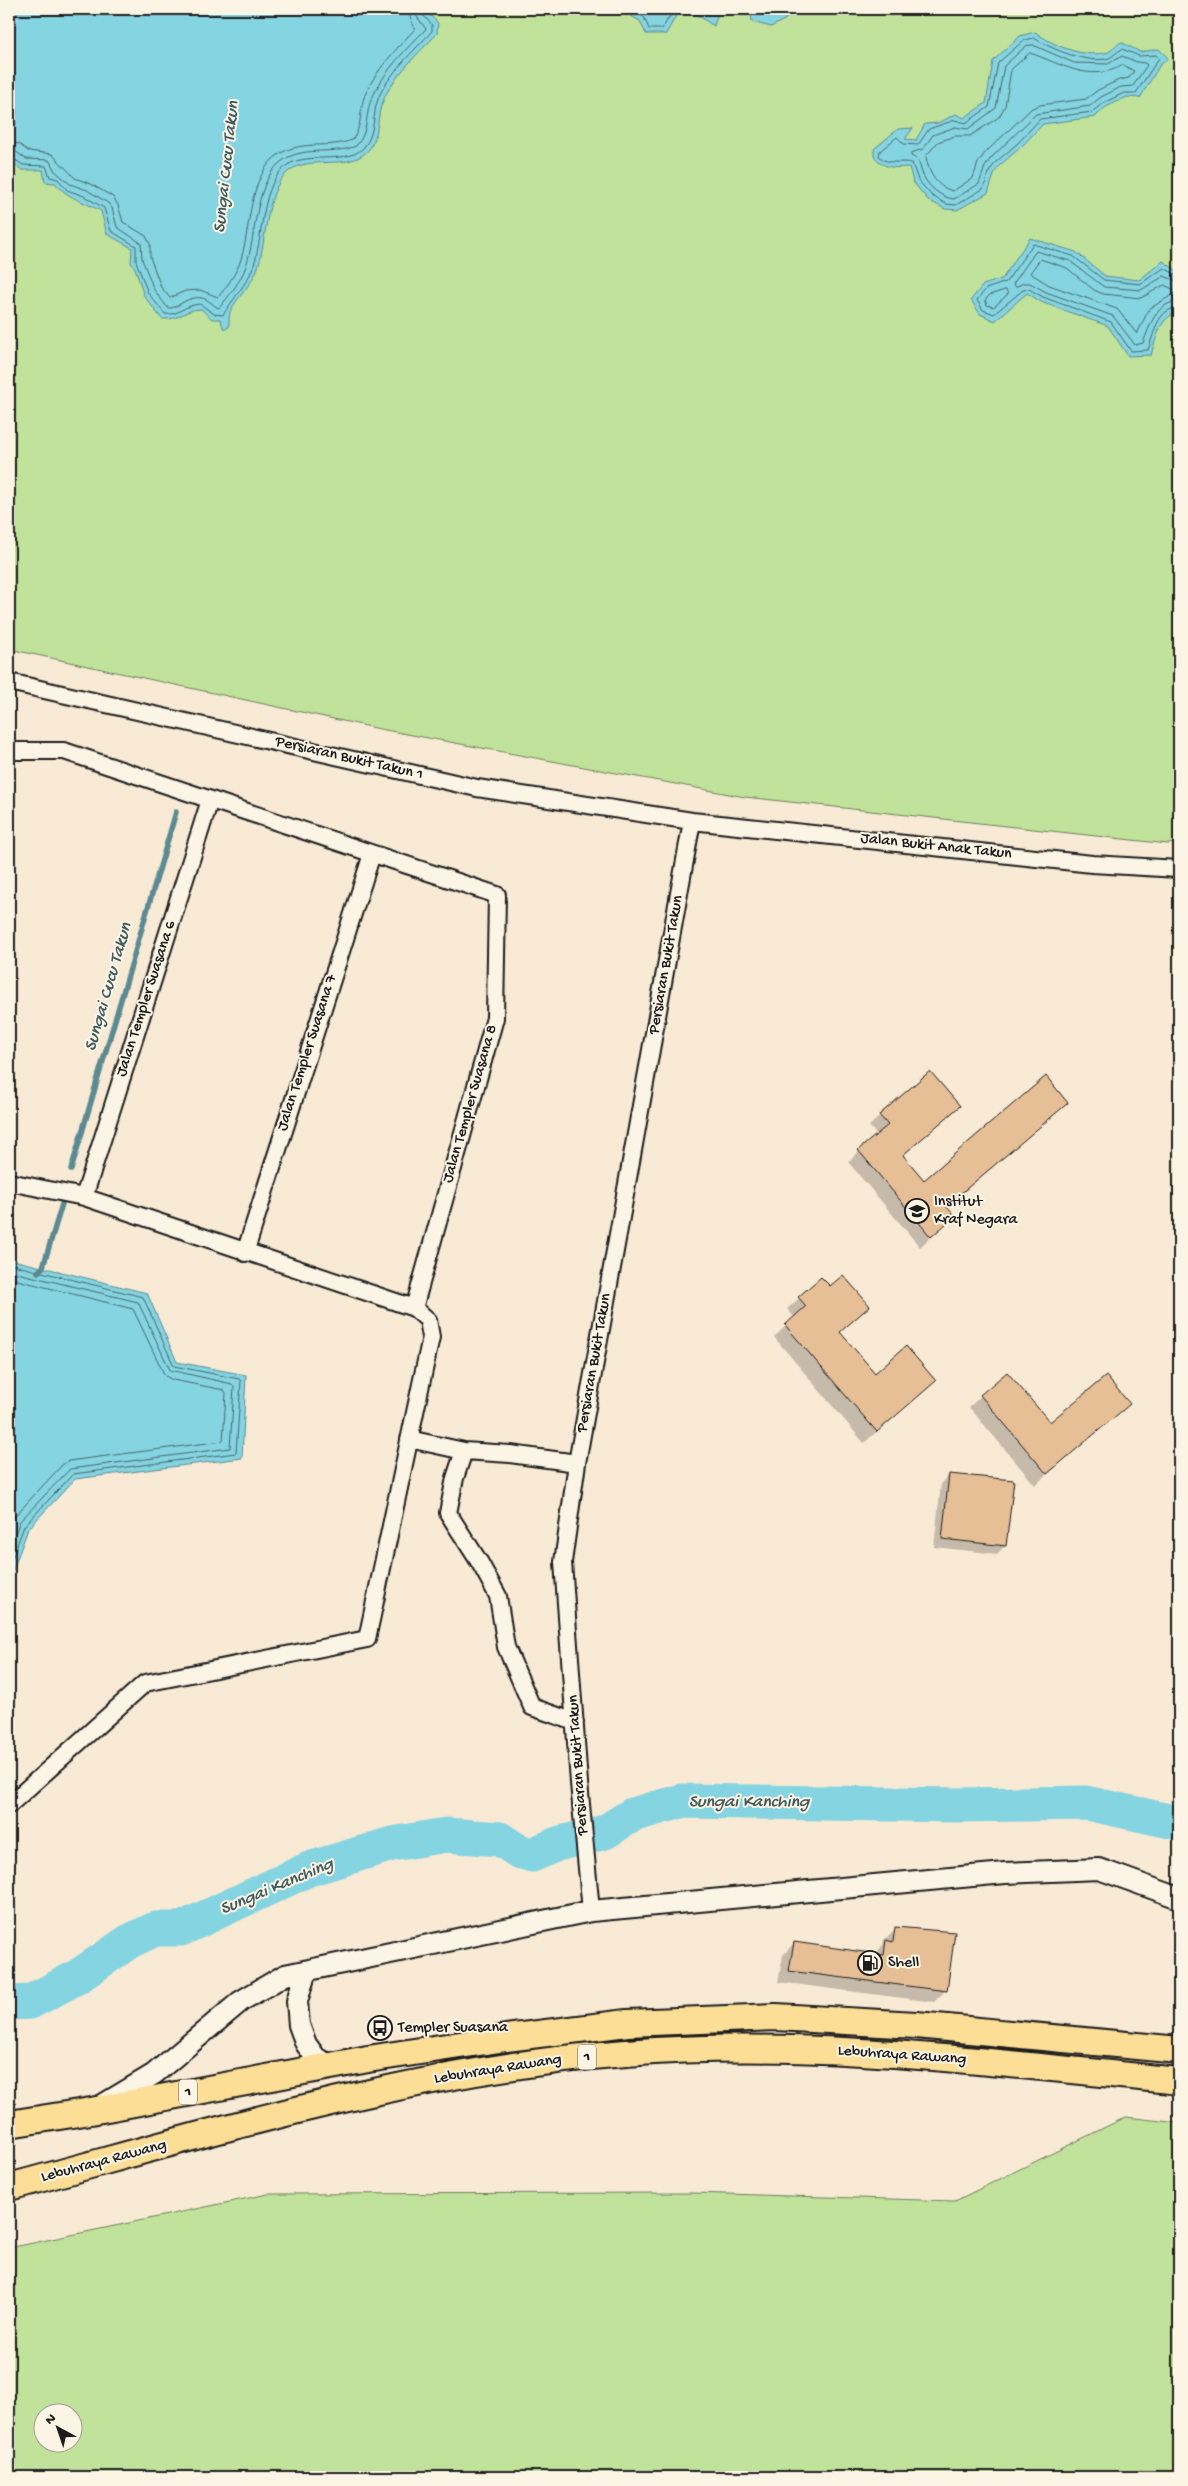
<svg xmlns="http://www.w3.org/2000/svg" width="1188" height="2486" viewBox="0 0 1188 2486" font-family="'Gochi Hand',sans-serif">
  <rect width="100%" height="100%" fill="#f8ead5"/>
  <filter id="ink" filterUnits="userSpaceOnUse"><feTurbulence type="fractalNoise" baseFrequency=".02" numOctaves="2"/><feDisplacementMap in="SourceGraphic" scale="10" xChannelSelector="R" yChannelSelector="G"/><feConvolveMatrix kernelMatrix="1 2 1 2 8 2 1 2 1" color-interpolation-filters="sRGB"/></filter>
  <g filter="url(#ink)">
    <path fill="#c1e29b" stroke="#6e7f5c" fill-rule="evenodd" d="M9,9h1170v834l-11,1 -423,-47 -365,-68 -371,-80z
      M1126,2117l53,6v354h-1170v-229l259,-54 424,-1 263,8zM42,2414h30v30h-30z"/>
    <path fill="#85d4e1" stroke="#5b8a92" d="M9,9h419v4l10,10 -1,11c-17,17 -45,44 -54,67 -7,15 -3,33 -13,47 -18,24 -54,7 -78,21 -27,15 -25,74 -35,101 -6,16 -20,27 -27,42 -1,4 -1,10 -1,15l-5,2 -4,-10h-8l-11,-10c-19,1 -19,11 -39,10l-18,-23 -9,-28 -4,-5 1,-15 -25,-14 -6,-23c-16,-9 -34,-13 -46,-28l-10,-1 -2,-12h-21l-13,-10z
      M619,9h100l-5,17 -26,-17 -10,3 -12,22h-20l-6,-13z
      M749,9h39l-2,10 -15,8 -19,-5 -1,-11z
      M1035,32c19,14 46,25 70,21 6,-1 12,-8 16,-11l19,10 19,-3 10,10 -8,4 -21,35 -13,-1 -21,10 -11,10 -52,7 -22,23 -21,18 -5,7 -7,21 -31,17 -12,-1 -17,-9 -15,-18 -4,-15c-15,1 -25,2 -35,-11v-7l24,-20 15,-1 -8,11 11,1 9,-16 13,-1 18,-9 8,4 22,-15 7,-42 27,-25z
      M1030,238l46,14 29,24 34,4 24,-19 16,11v41c-19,1 -23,27 -28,42l-23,1 -20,-30 -67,-24 -14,-9 -32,28 -15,-7 -9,-14 12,-15 19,-6z
      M9,1259l138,34 30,69 69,13 -4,83 -167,21 -47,50 -19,52z"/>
    <path fill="#0003" d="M930,1073l-28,82 22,26 142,-78 -120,104 8,9 -34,31 -72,-85 29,-27 -8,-9z
      M821,1279l9,9 38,18 -29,27 36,42 59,6 -70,62 -90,-106 21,-19 -8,-9z
      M981,1396l69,28 79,-20 -94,81 -66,-78z
      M949,1475l56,71 -8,8 -63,-7 7,-64z
      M895,1929l51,61 -12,12 -156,-20 5,-27 11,-12 80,12 9,-10 1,-5z"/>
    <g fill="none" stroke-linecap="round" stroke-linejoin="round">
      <path stroke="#46666b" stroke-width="1" d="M629,9l15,8 5,12h13l12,-20
        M1034,38c17,11 55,27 75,20 4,-2 9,-7 13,-9l17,7 17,-1 3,3 -23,35h-12l-21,10 -11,9 -52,7 -22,24 -22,19 -6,8 -7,19 -27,16 -10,-1 -14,-8 -14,-16 -6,-17c-12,-3 -24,3 -33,-7l1,-5 17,-14 7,7 14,1 11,-16 26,-9 11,3 23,-16 9,-44 25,-22z
        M1033,45l41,18 34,1 14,-8 15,6 8,1 2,2 -14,21 -12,1 -20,10 -11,9 -54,8 -45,44 -6,9 -6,17 -25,15c-12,-1 -26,-12 -31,-24 -4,-9 -2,-15 -12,-19v-3l12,-4 10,-14 22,-8 13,2 28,-21 8,-42 22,-20z
        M1030,53c30,10 60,31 93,12l11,6 -5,7 -10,2 -21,10 -12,9 -46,6 -8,3 -47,45 -7,10 -5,15 -20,13c-17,-4 -25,-19 -27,-35l12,-14 17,-6h15l29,-19 6,-11 6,-36z
        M9,142l10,2 9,7 24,3 23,24 16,6 22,13 5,8 5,17 23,14 4,8v13l11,30 9,11 15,-7 15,-1 18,7c8,-9 16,-21 21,-32 13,-33 7,-91 42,-112 23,-13 48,-4 71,-13 11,-13 7,-31 13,-45 9,-23 34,-49 50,-66l-5,-12 -1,-8
        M9,150l6,1 11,8 23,1 6,11 15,13 17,6 21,13 4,5 5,19 24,16 1,16 12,31 14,18c10,1 19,-13 34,-10 7,1 11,8 17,10 10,-12 22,-27 27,-42 11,-31 8,-88 39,-107 22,-13 49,-4 71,-13 14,-15 8,-33 17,-50 12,-26 33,-47 53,-67l-9,-12v-8
        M9,156l14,9 23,1 4,11 8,2 9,11 17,6 20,12 7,23 25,15v15l12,32 17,21c14,2 18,-9 35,-10l14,10 9,1c9,-15 22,-29 29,-45 12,-28 7,-88 37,-106 22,-12 60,1 75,-17 12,-14 8,-32 14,-48 9,-24 37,-49 54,-68v-6l-9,-10v-6
        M1179,276l-15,-8 -24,16 -36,-4 -31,-24 -40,-12 -27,38 -20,7 -9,11 6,10 11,4 29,-24 6,-1 14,8 68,25 20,29 17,-1c6,-15 9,-43 31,-42
        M1179,282l-15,-6 -23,14 -37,-3 -34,-26 -34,-10 -23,33 3,3 7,-4h7l16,9 67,24 22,29 8,-2c7,-17 13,-42 36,-41
        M1006,290l2,4 -14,13 -7,-2 -2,-5 5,-5z
        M1179,290l-2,1 -13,-6 -23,13 -38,-4 -9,-4 -27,-22 -27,-9 -10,14 19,12 68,24 20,25 12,-25 28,-17 2,2
        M9,1264l134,33 31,69 65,13 2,2 -5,72 -163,21 -49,52 -15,41
        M9,1271l129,31 32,68 62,14 2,3 -4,61 -160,21 -50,52 -11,28
        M9,1278l124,31 32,67 8,4 51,10 2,3 -3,48 -155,20 -6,4 -48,52 -5,10"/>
      <path stroke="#5b8a92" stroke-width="5.5" d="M71,1170l105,-358
        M38,1272l5,-5 19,-63"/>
      <path stroke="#85d4e1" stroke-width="35" d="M9,2003l21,-1 47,-25 53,-36 25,-12h26l128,-60 83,-25 54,-9 54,4 18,12 14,4 25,-11 48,-12 27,-17 50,-14 276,4 128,-2 93,20"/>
    </g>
    <path fill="#e7bf97" stroke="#1c1c1c" d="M930,1071l30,35 -57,49 21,25 122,-104 22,27 -122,103 9,10 -24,21 -73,-87 30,-25 -9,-10z
      M843,1275l27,31 -30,26 35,41 31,-27 30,35 -59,51 -92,-107 21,-19 -8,-9 23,-20 9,9z
      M1007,1372l43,50 56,-46 24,28 -83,70 -67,-79z
      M949,1474l65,6 -8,66 -64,-7z
      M895,1927l60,5 -8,59 -158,-20 5,-29 90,13 2,-15 7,2z"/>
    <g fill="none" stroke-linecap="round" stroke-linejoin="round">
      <defs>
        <path id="minor" d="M9,682l468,106 215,33 400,43 87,5
          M9,751h55l433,144 -2,123 -81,290
          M9,1182l75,15 330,111 14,12 3,17 -64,302 -222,44 -136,122
          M84,1197l126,-397
          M245,1253l127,-399
          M409,1439l55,12 46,3 67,9
          M464,1451l-9,27 -7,35 32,50 18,33 8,51 26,60 43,15
          M591,1911l-12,-128 -16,-221 14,-99 115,-642"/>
        <path id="tertiary" d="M306,1971l-9,30 2,24 7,19 10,14 15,8
          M104,2104l50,-30 87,-73 44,-26 306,-64 414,-38 94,-4 80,29"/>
        <path id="trunk" d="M9,2124l82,-13 277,-52 138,-21 121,-15 149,-6 140,8 263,25
          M9,2187c202,-54 407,-118 617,-134 185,-15 369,10 553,28"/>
      </defs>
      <use href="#minor" stroke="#1c1c1c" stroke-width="20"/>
      <use href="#tertiary" stroke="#1c1c1c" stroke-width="24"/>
      <use href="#trunk" stroke="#1c1c1c" stroke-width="30"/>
      <use href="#minor" stroke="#fcf5e5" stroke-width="16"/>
      <use href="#tertiary" stroke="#fcf5e5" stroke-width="20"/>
      <use href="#trunk" stroke="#fcde96" stroke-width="26"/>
    </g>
  </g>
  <defs>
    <symbol id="university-ring" viewBox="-11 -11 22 22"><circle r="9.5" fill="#fcf5e5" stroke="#1c1c1c" stroke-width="1.5"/><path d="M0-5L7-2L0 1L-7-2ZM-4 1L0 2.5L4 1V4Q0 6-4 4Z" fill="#1c1c1c"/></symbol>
    <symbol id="fuel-ring" viewBox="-11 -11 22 22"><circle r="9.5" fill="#fcf5e5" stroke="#1c1c1c" stroke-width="1.5"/><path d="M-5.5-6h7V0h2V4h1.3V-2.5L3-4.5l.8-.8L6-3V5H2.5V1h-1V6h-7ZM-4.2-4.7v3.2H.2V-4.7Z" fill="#1c1c1c"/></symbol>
    <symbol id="bus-ring" viewBox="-11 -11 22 22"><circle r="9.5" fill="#fcf5e5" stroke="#1c1c1c" stroke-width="1.5"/><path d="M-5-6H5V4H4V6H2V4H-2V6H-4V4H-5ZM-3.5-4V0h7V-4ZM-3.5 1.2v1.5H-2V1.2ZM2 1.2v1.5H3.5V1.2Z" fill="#1c1c1c"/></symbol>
  </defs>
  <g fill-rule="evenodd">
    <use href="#university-ring" x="903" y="1197" width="28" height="28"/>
    <use href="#fuel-ring" x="856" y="1949" width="28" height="28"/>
    <use href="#bus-ring" x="366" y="2014" width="28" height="28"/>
  </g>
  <g text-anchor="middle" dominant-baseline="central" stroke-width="4" stroke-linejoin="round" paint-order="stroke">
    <g fill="#fcf5e5" stroke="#5f5d58" stroke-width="1">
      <rect x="578" y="2044.5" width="18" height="25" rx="4"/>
      <rect x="179" y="2079.5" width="18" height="25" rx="4"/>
    </g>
    <g font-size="15" font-weight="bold" fill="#1c1c1c">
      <text x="587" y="2057">1</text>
      <text x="188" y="2092">1</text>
    </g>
    <g font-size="16" fill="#1c1c1c" stroke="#fcf5e5">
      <text transform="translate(349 759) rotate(13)">Persiaran Bukit Takun 1</text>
      <text transform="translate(936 847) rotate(6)">Jalan Bukit Anak Takun</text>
      <text transform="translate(667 965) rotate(-80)">Persiaran Bukit Takun</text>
      <text transform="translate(147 999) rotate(-72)">Jalan Templer Suasana 6</text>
      <text transform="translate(308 1053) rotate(-72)">Jalan Templer Suasana 7</text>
      <text transform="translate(471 1104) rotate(-74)">Jalan Templer Suasana 8</text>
      <text transform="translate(595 1363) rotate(-80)">Persiaran Bukit Takun</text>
      <text transform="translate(579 1765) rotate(-94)">Persiaran Bukit Takun</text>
      <text transform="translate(902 2056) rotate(4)">Lebuhraya Rawang</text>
      <text transform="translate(498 2070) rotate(-9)">Lebuhraya Rawang</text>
      <text transform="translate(104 2162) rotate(-15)">Lebuhraya Rawang</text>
    </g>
    <g font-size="16" fill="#1c1c1c" stroke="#fcf5e5" text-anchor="start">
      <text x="934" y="1202">Institut<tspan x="934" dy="18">Kraf Negara</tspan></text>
      <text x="888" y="1963">Shell</text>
      <text x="398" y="2028">Templer Suasana</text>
    </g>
    <g font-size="18" font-style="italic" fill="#415c61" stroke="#fcf5e5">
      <text transform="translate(227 167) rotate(-84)">Sungai Cucu Takun</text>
      <text transform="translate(109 987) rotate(-74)">Sungai Cucu Takun</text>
      <text x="749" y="1802">Sungai Kanching</text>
      <text transform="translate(277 1887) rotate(-23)">Sungai Kanching</text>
    </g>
  </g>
  <rect width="1188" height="2486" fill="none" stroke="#fcf5e5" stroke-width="30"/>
  <rect x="15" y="15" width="1158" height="2456" fill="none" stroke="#1c1c1c" stroke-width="2" filter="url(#ink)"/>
  <g transform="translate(58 2428) rotate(320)"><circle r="24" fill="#fcf5e5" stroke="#a29e95"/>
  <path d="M0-4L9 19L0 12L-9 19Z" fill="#1c1c1c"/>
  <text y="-8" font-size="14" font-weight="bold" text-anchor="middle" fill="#1c1c1c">N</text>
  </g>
</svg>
